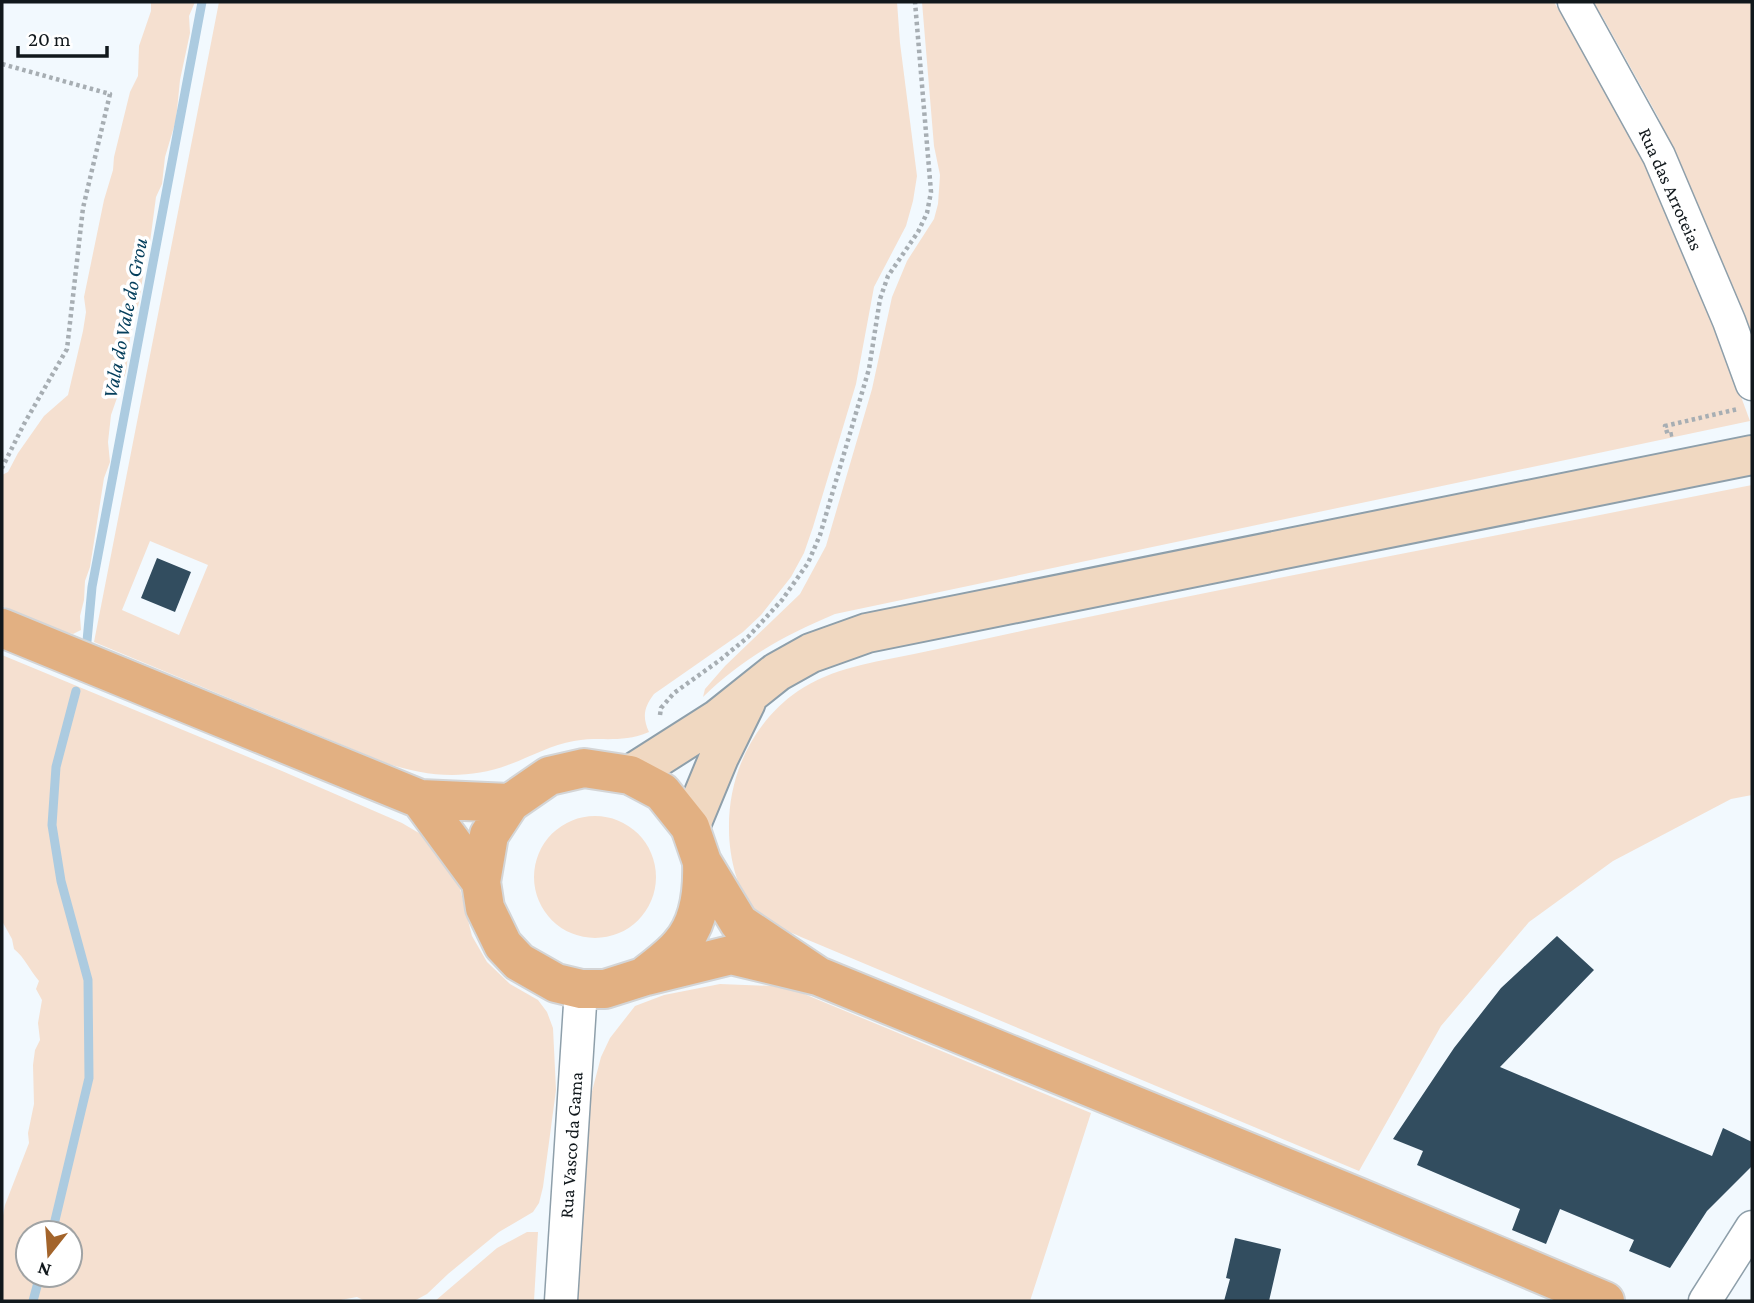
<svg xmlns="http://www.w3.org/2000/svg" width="1754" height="1303" viewBox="0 0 1754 1303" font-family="'Crimson Pro',serif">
  <rect width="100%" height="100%" fill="#f2f9fe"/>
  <path fill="#f5e0d0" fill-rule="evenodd" d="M151,2h44l-6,14 1,17 -10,47 -4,40 -11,37 -3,27 -6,13 -6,45 -3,8 -8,52 -9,36 -4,34 -15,43 -3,27 2,20 -6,16 -14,89 -5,14 -1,19 -4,16 1,14 -8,4 -23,-6 -48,-22v-131l6,-3 10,-19 26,-37 24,-21 15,-64 3,-19 -2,-15 20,-97 9,-30 1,-13 16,-65 8,-16 1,-30 12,-35z
    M219,2h678l3,41 17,133 -4,25 -7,25 -32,61 -18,97 -43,143 -9,26 -13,24 -30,38 -18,17 -89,62c-10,13 -12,23 -5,38 -29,12 -47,4 -75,9 -23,4 -44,16 -66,24 -41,15 -81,12 -122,-2l-292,-121zM150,541l58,24 -29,70 -57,-25z
    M922,2h632l77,129 56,119 63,171 -915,193c-50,21 -92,44 -132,83l2,-8 20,-23 75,-72 26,-48 46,-157 20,-92 15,-36 27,-42 4,-15 2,-29 -6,-29z
    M1592,2l160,1v340l-33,-89 -61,-137 -56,-101z
    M1752,485v310l-21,4 -118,62 -84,61 -88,104 -82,145 -558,-234c-13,-6 -28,-11 -40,-20 -23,-19 -32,-59 -32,-88 -1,-54 24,-107 69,-138 34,-23 76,-29 116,-37 42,-9 84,-18 126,-27 237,-50 475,-95 712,-142z
    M2,655l280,116 120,52 22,13 32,37 16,63 15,26 23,22 28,16 9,12 6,16 3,62 -13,97 -4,16 -6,9 -34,20 -51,42 -21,20 -13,7h-49l-8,-4 -22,4h-333v-80l3,-16 24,-62 -1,-10 6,-29 -1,-39 2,-15 5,-10 -2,-17 4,-23 -6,-11 3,-8c-10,-12 -14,-23 -25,-32l-2,-10 -10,-18zM28,1233h42v42h-42z
    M534 877a61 61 0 1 1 122 0a61 61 0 1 1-122 0Z
    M720,984l52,2 25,5 294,122 -61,188h-460l20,-202 11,-42 9,-19 25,-32 29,-11z
    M527,1232h11l-4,69h-99l62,-53z"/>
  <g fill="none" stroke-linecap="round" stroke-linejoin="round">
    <path stroke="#accbe0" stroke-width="9" d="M87,641l5,-54 110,-585
      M52,1233l37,-155 -1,-98 -27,-99 -9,-56 4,-58 20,-76
      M33,1301l7,-26"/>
  </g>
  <path fill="#324d5f" d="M157,558l34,14 -16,40 -34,-14z
    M1557,936l37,34 -94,97 212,89 11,-28 29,14v24l-45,45 -37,57 -41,-17 5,-11 -74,-31 -14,35 -34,-14 8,-21 -103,-44 6,-14 -30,-12 61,-91 47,-60z
    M1235,1238l46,11 -12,52h-45l6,-22 -4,-1z"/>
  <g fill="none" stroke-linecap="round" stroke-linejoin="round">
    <defs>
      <path id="street" d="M1574,2l85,154 70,165 23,63
        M561,1301l20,-312
        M1705,1301l47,-74"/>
      <path id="secondary" d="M630,775l88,-56 59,-47 34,-19 56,-20 885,-178
        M690,827l29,-70 27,-55"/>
      <path id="primary" d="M2,628l418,171 90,4
        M420,799l61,83
        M647,974c11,-9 24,-18 33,-29 20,-22 23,-55 22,-83
        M818,976l-79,-53 -37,-61 -12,-35 -28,-35 -32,-17 -46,-7 -35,8 -39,27 -21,32 -8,47 4,26 18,37 16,17 37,21 25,6h24l41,-13 85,-21 87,21 540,221 247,104"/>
    </defs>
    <use href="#street" stroke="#8e9faa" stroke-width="35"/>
    <use href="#secondary" stroke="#8e9faa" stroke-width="42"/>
    <use href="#primary" stroke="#d4d5d6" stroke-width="42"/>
    <path stroke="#a7aeb3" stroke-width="4.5" stroke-dasharray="3.5 3.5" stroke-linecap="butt" d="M2,64l108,30 -27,114 -16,141 -43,75 -22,44
      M1673,434l-5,1 -3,-9 73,-17
      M660,715l1,-7 13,-15 46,-33 28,-23 34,-37 26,-37 12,-28 49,-166 11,-70 8,-23 30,-44 9,-19 4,-21 -16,-190"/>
    <use href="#street" stroke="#fff" stroke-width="32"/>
    <use href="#secondary" stroke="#f0d8c1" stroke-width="38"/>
    <use href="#primary" stroke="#e2b082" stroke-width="38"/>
  </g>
  <g text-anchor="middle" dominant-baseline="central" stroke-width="7" stroke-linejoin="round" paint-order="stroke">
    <g font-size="19" fill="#11181c" stroke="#fff">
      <text transform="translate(1671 189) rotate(66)">Rua das Arroteias</text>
      <text transform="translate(571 1145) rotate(-86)">Rua Vasco da Gama</text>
    </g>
    <g font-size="21" font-style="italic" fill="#043e5b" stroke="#fff">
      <text transform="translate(125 318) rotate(-79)">Vala do Vale do Grou</text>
    </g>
  </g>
  <rect width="1754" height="1303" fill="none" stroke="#11181c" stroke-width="7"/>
  <g transform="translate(49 1254) rotate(197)"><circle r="33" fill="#ffffff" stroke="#a0a3a4" stroke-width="2"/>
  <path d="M0-5L12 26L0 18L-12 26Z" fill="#a3642b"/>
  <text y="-10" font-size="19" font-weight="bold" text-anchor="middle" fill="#11181c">N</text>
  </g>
  <path d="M18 46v10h89v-10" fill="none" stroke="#11181c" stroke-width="3.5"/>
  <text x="28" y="46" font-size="21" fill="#11181c" stroke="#ffffff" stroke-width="5" paint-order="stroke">20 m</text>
</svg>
